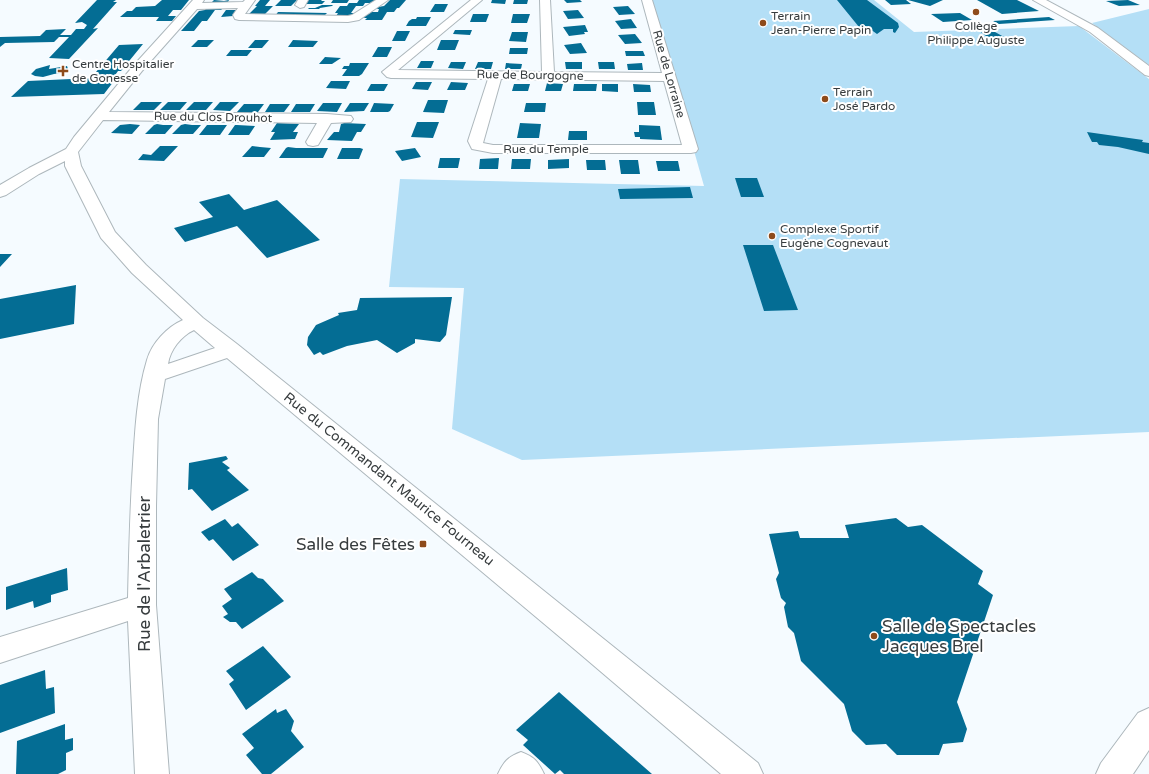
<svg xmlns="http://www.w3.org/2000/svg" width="1149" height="774" viewBox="0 0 1149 774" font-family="'Varela Round',sans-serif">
  <rect width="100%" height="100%" fill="#f5fbff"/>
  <path fill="#b4dff6" d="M651,0h223l40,32 165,-6 70,53v353l-627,28 -70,-31 12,-141 -75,-1 11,-108 304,7z
    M1149,9v56l-57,-42z"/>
  <path fill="#046d94" d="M97,0h19l-3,2h4l-24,27 5,-1 -29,31 -20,-1 20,-21h-10l-5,5 -49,1 -5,4v-10l40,-1 6,-6 20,-1 -6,6h11l5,-6h8l3,-4 -5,-3 -7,1z
    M162,0h27l-8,10h-8l-5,6h8l-4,5h-16l3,-4h-39l7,-6h5l4,-4 19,-1z
    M214,0l10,1 5,-1 -2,4h-17z
    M260,0h10l-5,6h8l-10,10h-16l10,-10h-2z
    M281,0h16l-6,6h-16z
    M307,0h15l-1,1h4l-3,3h-19z
    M333,0h16l-2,3h-16z
    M359,0h16l-2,3h-8l-2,3h-7l-5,7h3l-2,3h-16l2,-3h-3l5,-7h7l2,-3h8z
    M390,0h16l-7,8h-2l-3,4h-7l-5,8h-17l2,-2h-3l2,-4h3l2,-2h7l1,-3h-2l1,-2 6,-1z
    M492,0h14l-1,4 -14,-1z
    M514,0h14l-1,4h-14z
    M564,0h16l2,2 -15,1z
    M837,0h30l31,23 1,4 -4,6 -2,-1v-3h-9l-7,5 -7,-5 -5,1 -6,-3z
    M885,0h21l5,4 -20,1z
    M908,0h35l-13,6z
    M977,0h40l22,11 -37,3z
    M1128,0l12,5 -21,1 -13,-5z
    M435,4h13l-4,8h-14z
    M322,5h11l-1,1 -12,2 -1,1h-11l1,-1h6z
    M628,6l7,8 -16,1 -6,-8z
    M207,7h17l-3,3h-6l-8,11h-5l-8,10h-13l18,-20 6,-1z
    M226,10h11l-4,6 -12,1z
    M578,10l6,8 -16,1 -5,-8z
    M278,12l49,1 -3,3h-49z
    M960,13l12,7 -29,2 -12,-8z
    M473,14h16l-3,8h-16z
    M513,14h17l-3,9h-16z
    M417,17h14l-5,9h-20l3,-5 3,-2h4z
    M1049,17l6,3 -56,4 -6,-3z
    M631,19l6,9 -16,1 -6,-8z
    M585,25l3,7h-4l1,2 -16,2 -6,-9z
    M455,30h17l-2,5 -17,-1z
    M397,31h13l-5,10h-13z
    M512,32h16l-2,10 -17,-1z
    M981,32h14l9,5h-2l3,2 -14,1z
    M635,34l7,9 -17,1 -7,-9z
    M198,40h16l-7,7h-16z
    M255,40h14l-7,8h-14z
    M293,40l25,1 -5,6h-25z
    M441,40h18l-4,10h-18z
    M581,43l6,10 -17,1 -6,-9z
    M143,44l-22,27h-3l-5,7 4,-1 -13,17 -93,3 17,-16 65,-3 6,-6h-3l23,-27z
    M378,47h14l-5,10h-15z
    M510,48h18l-1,6h-18z
    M231,50h21l-5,6h-21z
    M625,51h18l2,5h-19z
    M325,57l16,1 -9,6h-13z
    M421,61h13l-3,7h-14z
    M451,62h15l-3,7 -15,-1z
    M478,62h15l-2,7h-16z
    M565,62h17v7h-16z
    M598,62h16l1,7h-16z
    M350,63h19l-7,11 -3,2h-17l5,-7h-5l2,-3h5z
    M506,63l16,1 -1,5h-16z
    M642,63l1,7h-15l-1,-6z
    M50,65l-1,4 18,-3 2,6 -15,2 -11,3 -8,-1 -4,-2 5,-5z
    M331,81h19l-4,8 -20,-1z
    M416,82h16l-4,8 -16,-1z
    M451,82l17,1 -3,7h-18z
    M547,83l16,1 -2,7h-16z
    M371,84h17l-4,7h-17z
    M514,84h16l-2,7h-16z
    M574,84h23l-1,7h-23z
    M602,84h16v8l-16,-1z
    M633,84l17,1 1,7h-17z
    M428,100h20l-4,13 -21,-1z
    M141,102h21l-8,8h-21z
    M168,102h19l-7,8h-20z
    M194,102h19l-7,8h-20z
    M220,102h19l-9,9 -17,-1z
    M637,102h17l2,13h-18z
    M323,103h19l-5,9 -20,-1z
    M350,103h19l-5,8 -20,1z
    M374,103l20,1 -4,7 -2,1h-18z
    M526,103h20l-1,9h-21z
    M244,104h20l-6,8 -4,1 -17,-1z
    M270,104h20l-6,8h-19z
    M296,104h19l-5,8h-19z
    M417,122h22l-6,16 -22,-1z
    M277,123l22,1 -6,8h5l-3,7 -25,1 5,-8h-4z
    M344,123l22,1 -5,8h-4l-5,9 -25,-1 7,-8h5l2,-8z
    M520,123l21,1 -2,14h-22z
    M130,124l10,1 -8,9 -21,-1 9,-8z
    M157,124l6,1h10l-8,9h-20l9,-9z
    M185,124l7,1h9l-8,9h-21l9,-9z
    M207,125h20l-7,10h-21z
    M235,125h2l18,1 -6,9h-21z
    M639,125l21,1 2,14 -22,-1v-2h-5l-1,-5h5z
    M569,131h18v9h-19z
    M1087,132l56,8 -1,2 7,1v11l-31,-7 -19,-2 -2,-3h-5z
    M160,146h18l-14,15 -26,-1 5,-6 8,1z
    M252,146l8,1 11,1 -7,9h-22z
    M288,147l8,1h32l-5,10h-44l7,-10z
    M342,148h18l3,1 -4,10h-22z
    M415,148l6,9 -19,4 -7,-10z
    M440,158h20l-2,10h-20z
    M499,158l-1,11h-19l1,-10z
    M512,159h19l-1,10h-19z
    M569,159v9l-21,1v-9z
    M586,160h19l1,10h-19z
    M619,160h19l2,14h-19z
    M656,161h22l2,10h-22z
    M735,178h22l7,19h-23z
    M690,187l3,11 -73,1 -2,-10z
    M229,194l15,16 33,-10 43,40 -53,18 -30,-32 -52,16 -11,-14 39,-11 -14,-15z
    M743,245h30l25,65 -34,1z
    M0,254h12l-12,13z
    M76,285l-2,39 -74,15v-40z
    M452,297l-6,38 -6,7 -25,-3v4l-18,10 -20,-13 -30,6 -24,9 -3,-3 -6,3 -7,-10 1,-8 8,-12 23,-10 -1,-2 19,-3 3,-12z
    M226,456l2,3 -6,3 8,6 -3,2 22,20 -37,21 -20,-22 -4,1 1,-27z
    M896,518l12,9 14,-2 61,46 -5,13 15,11 -36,107 10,27 -4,13 -20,2 -4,11h-42l-11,-11 -20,1 -14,-14 -8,-27 -43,-43 -7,-28 -6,-6 -4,-20 2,-4 -5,-5 -5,-19 3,-6 -10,-39 29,-3 2,7h49l-4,-13z
    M225,519l7,8 6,-4 21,22 -26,16 -20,-22 -4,2 -8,-9z
    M67,568l1,22 -17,5v7l-17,6 -1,-7 -27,9v-23z
    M252,572l6,6 5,1 21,22 -42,28 -6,-7h-6l-7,-5 5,-3 -6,-8 10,-7 -8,-10z
    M263,646l28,31 -45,33 -17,-26 5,-4 -8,-9z
    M45,670l1,19 8,-2 1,26 -55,20v-48z
    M559,692l45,40 48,42h-88l-4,-4 -5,4 -32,-29 5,-5 -12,-10z
    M276,709l1,4 9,-4 8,12 -3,10 13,16 -33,27h-9l-16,-19 8,-7 -12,-14z
    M65,724v16l8,-2v12l-7,3v17l-8,4h-42l1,-33z"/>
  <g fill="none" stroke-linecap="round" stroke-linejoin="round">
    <defs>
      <path id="street" d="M193,0h11l-2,3 41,-1 2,-2h10l-10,14 103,2 4,-1 24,-15h12l-29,20 -11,2 -109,-2 -4,-1 -2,-4 5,-7 -41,1 -55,62 -33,41 218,2 24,2 2,3 -2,3 -20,1 -13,22 -5,1 -5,-1 -2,-3 11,-19 -214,-3 -25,32 3,14 34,66 31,33 57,53 34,26 521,419 5,11h-42l-142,-121 -352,-295 -62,21 -7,40 -2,87v99l13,169h-34l-7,-153 -128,42v-26l128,-39c1,-45 2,-89 5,-134 2,-34 4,-71 14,-104 5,-17 20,-33 36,-40l-51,-47 -31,-35 -36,-72v-5l-26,13 -33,21 -6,2v-12l29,-17 37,-19 8,-12 60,-72zM194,330l21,18 -47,16c2,-14 13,-28 26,-34z
        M298,0h10l-4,7 -4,1 -5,-3z
        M471,0h11l-84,70 144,2 -2,-72h10l4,72 108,1 -20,-73h10l46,149 -2,3 -5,1h-198l-21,-4 -4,-8 20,-62 -97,-1 -4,-1 -5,-5zM501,79l163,2 18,64h-189l-10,-2z
        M1033,0h13l52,28 51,38v10l-4,-1 -55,-43z
        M1149,708v42l-16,24h-37l5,-11 37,-50z
        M521,752c13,5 17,9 23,22h-46c6,-13 10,-17 23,-22z"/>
    </defs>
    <use href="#street" stroke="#adb7bc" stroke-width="2"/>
    <use href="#street" fill="#fff" fill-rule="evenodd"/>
  </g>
  <g fill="#8e4b1b" stroke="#fff" stroke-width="1.5">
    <circle cx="976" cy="12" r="4"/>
    <circle cx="763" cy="23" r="4"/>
    <path d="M61 65h4v4h4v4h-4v4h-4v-4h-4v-4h4z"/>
    <circle cx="825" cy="99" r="4"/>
    <circle cx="772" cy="236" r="4"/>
    <rect x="419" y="540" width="8" height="8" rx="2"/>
    <circle cx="874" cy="636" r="4"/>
  </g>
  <g text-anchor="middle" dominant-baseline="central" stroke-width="4" stroke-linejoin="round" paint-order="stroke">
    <g font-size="12" fill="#373c3e" stroke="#fff" text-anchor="start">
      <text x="771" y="16">Terrain<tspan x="771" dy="14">Jean-Pierre Papin</tspan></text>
      <text x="976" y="26" text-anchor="middle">Collège<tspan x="976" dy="14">Philippe Auguste</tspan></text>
      <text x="72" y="64">Centre Hospitalier<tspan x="72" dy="14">de Gonesse</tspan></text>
      <text x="833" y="92">Terrain<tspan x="833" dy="14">José Pardo</tspan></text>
      <text x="780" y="229">Complexe Sportif<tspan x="780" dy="14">Eugène Cognevaut</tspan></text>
    </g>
    <g font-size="12" fill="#373c3e" stroke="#fff">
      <text transform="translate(669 74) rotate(74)">Rue de Lorraine</text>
      <text transform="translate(530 75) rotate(1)">Rue de Bourgogne</text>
      <text transform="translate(213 117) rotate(1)">Rue du Clos Drouhot</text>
      <text x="546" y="149">Rue du Temple</text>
    </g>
    <g font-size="14" fill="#373c3e" stroke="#fff">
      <text transform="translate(389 479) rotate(39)">Rue du Commandant Maurice Fourneau</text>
    </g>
    <g font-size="17" fill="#373c3e" stroke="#fff" text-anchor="end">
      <text x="415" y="544">Salle des Fêtes</text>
      <text x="882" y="626" text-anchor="start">Salle de Spectacles<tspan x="882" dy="20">Jacques Brel</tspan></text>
    </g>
    <g font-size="17" fill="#373c3e" stroke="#fff">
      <text transform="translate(144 574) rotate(-90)">Rue de l'Arbaletrier</text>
    </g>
  </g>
</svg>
